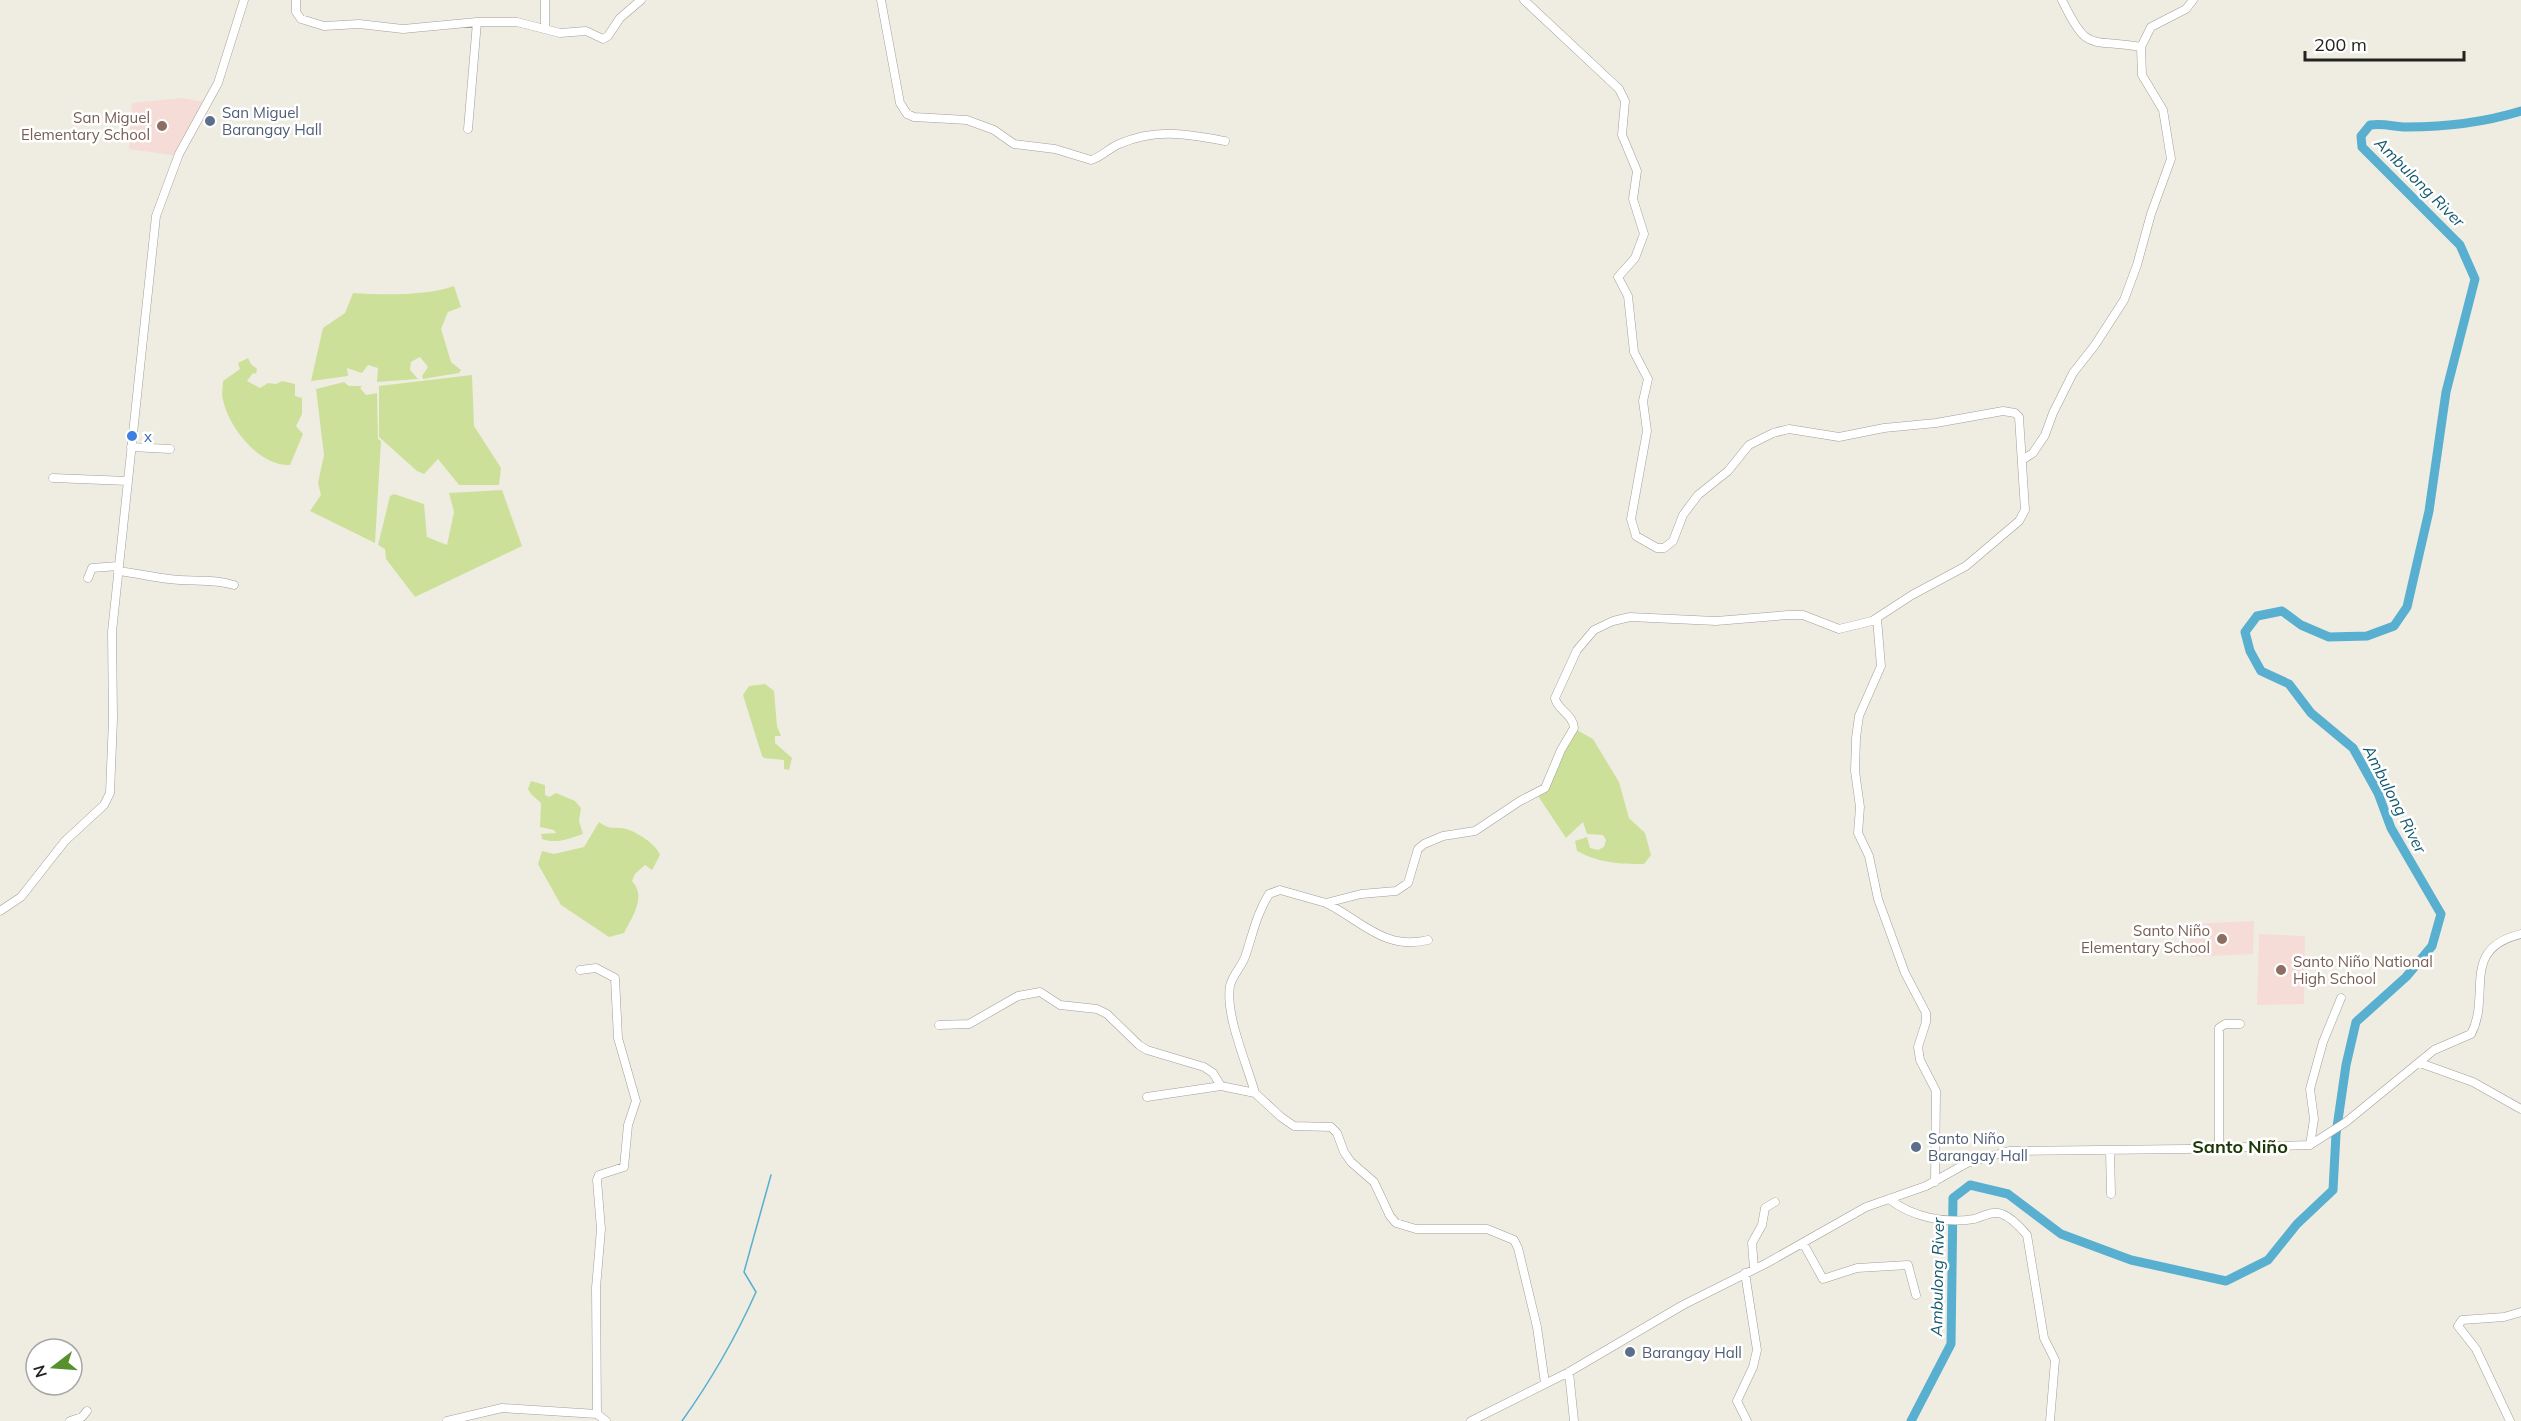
<svg xmlns="http://www.w3.org/2000/svg" width="2521" height="1421" viewBox="0 0 2521 1421" font-family="Mulish,sans-serif">
  <rect width="100%" height="100%" fill="#efede2"/>
  <path fill="#f6dcd7" d="M181,98l24,4 -27,54 -49,-7 3,-46z
    M2254,921l-1,33 -62,3 -3,-33z
    M2259,934l46,2 -1,68 -47,1z"/>
  <path fill="#cce09a" d="M454,286l7,21 -13,5 -7,17 10,33 10,8 -2,3 -36,6 -1,-3 6,-9 -8,-10 -9,5 -1,8 8,9 -41,3 1,-14 -10,-3 -6,8 -15,-5 1,8 -37,5 12,-53 22,-15 8,-20c30,2 73,3 101,-7z
    M248,358l3,6 6,5 -1,5 -3,-1 -6,8 13,7 8,-5 8,1 6,-3 13,3v12l7,2v16l-6,12 7,8 -13,31c-31,1 -61,-37 -67,-65 -2,-6 0,-13 0,-19l17,-12 -2,-6z
    M472,375l2,51 27,42 -2,17h-40l-21,-26 -14,15 -7,-3 -38,-34v-51z
    M344,382l5,4h13l-2,2 6,7 11,-2 1,46 3,2 -6,102 -65,-32 11,-16 -3,-12 6,-28 -8,-66z
    M502,490l20,56 -107,51 -29,-38 -1,-10 -7,-4 12,-49 4,-2 30,10 3,33 20,8 7,-33 -5,-19z
    M765,684l9,7 3,35 4,10h-6v7l17,15 -3,12 -5,-1v-9l-20,-2 -2,-2 -19,-61 6,-9z
    M1575,729l18,10 26,43 10,36 16,15 6,22 -7,9c-25,0 -45,-1 -67,-13l-2,-10 12,-4 3,11 8,2 6,-3 2,-7 -3,-5 -16,-1 -4,-12 -17,16 -28,-42z
    M531,781l14,4v10l4,2 7,-4 19,8 6,7 -2,13 4,13c-14,5 -27,10 -41,5l-1,-5 15,-1 -2,-3 -14,-3 1,-24 -10,-9 -3,-5z
    M599,822c12,9 15,4 27,7 11,3 30,15 34,26l-8,15 -7,-5 -10,9 -3,7c15,16 0,36 -8,52l-15,4 -48,-32 -23,-41 4,-13 12,3 30,-7z"/>
  <g fill="none" stroke-linecap="round" stroke-linejoin="round">
    <path stroke="#58afcf" stroke-width="1.5" d="M682,1421c30,-42 53,-82 74,-129l-12,-20 27,-97"/>
    <path stroke="#58afcf" stroke-width="9" d="M1911,1421l40,-77 2,-146 17,-13 38,9 53,40 70,26 95,21 42,-21 29,-36 36,-34 3,-56 10,-69 10,-43 50,-45 26,-31 9,-32 -50,-86 -13,-35 -25,-45 -42,-35 -22,-29 -28,-13 -11,-20 -5,-19 12,-16 25,-5 19,14 28,12 38,-1 27,-10 13,-19 22,-96 17,-119 29,-113 -15,-34 -98,-98 -1,-11 9,-11c16,-2 23,2 37,2 38,0 78,-5 114,-16"/>
    <defs>
      <path id="minor" d="M296,0v12l5,7 23,7 35,-2 44,5 74,-7h40l43,11 26,-2 17,8 5,-3 12,-18 21,-18
        M881,0l19,103 7,11 7,3 53,3 27,10 20,14 41,5 36,11c11,-3 18,-12 28,-16 38,-16 67,-10 106,-3
        M2062,0c26,54 27,38 79,47
        M545,29v-29
        M468,129l9,-107
        M131,447l39,2
        M2022,460l11,-7 12,-18 8,-22 20,-40 22,-28 29,-45 13,-35 14,-51 20,-55 -8,-49 -21,-35 -1,-28 10,-20 35,-18 7,-9
        M53,478l75,3
        M118,571c17,2 34,6 51,8 22,3 43,-1 65,6
        M88,578l4,-10 26,-2
        M1877,619l4,47 -22,50 -3,22 -1,33 5,36 -2,26 11,23 9,43 27,74 21,40v9l-8,25 2,13 16,31 -1,91
        M1326,903c36,18 59,48 102,37
        M0,911l21,-14 44,-56 39,-36 6,-12 3,-74 -1,-87 44,-416 23,-62 39,-71 26,-83
        M580,970l16,-2 19,10 3,60 18,63 -8,24 -4,42 -25,8 -2,5 4,49 -5,59 1,126
        M939,1025l30,-1 49,-28 22,-4 20,13 37,4 10,5 32,31 8,5 57,17 9,6 8,13 34,7 26,24 13,9 37,1 6,6 7,19 7,10 23,20 16,34 6,7 20,6h71l27,11 4,8 19,79 8,56
        M2420,1063l53,19 48,27
        M1255,1093c-8,-29 -30,-78 -25,-107 3,-13 13,-20 16,-32 7,-21 11,-41 23,-60l11,-4 46,13 35,-9 35,-3 12,-8 10,-34 6,-5 19,-8 32,-5 45,-30 25,-13 16,-38 13,-22c-1,-14 -17,-18 -19,-30l22,-48 17,-20 19,-9 17,-4 86,4 72,-6h15l36,14 33,-8 40,-26 54,-29 53,-45 6,-11 -6,-93 -4,-4 -12,-2 -67,12 -52,5 -45,9 -50,-8 -16,4 -24,12 -21,26 -30,24 -15,20 -10,26 -9,7h-7l-21,-12 -5,-17 16,-88 -4,-30 5,-22 -14,-27 -6,-56 -10,-19 17,-19 9,-24 -11,-35 4,-28 -15,-36 3,-34 -6,-12 -95,-89
        M1147,1097l74,-11
        M2310,1145l4,-26 -4,-30 13,-47 18,-44
        M2219,1148v-120l6,-4h15
        M2110,1151l1,43
        M1889,1199c23,18 56,25 85,20 8,-2 19,-9 28,-5 8,3 19,14 25,21l17,103 11,22 -5,61
        M1803,1243l20,36 34,-11 51,-3 8,30
        M1754,1269l-2,-26 10,-18 3,-17 10,-6
        M1745,1273l12,77 -4,17 -16,34 10,20
        M1569,1372l5,49
        M70,1421l12,-4 5,-6
        M447,1421l55,-13 95,6 9,7
        M1471,1421l98,-49 114,-67 84,-42 99,-56 60,-21 41,-23 42,-12 177,-2 124,-4 36,-23 88,-72 37,-16c21,-39 -12,-85 50,-100
        M2510,1421l-34,-72 -18,-23 4,-6 42,-3 17,-5"/>
    </defs>
    <use href="#minor" stroke="#a29f96" stroke-width="9"/>
    <use href="#minor" stroke="#fff" stroke-width="8"/>
  </g>
  <g fill="#5c6f8a" stroke="#fff" stroke-width="2">
    <circle cx="210" cy="121" r="6"/>
    <circle cx="1916" cy="1147" r="6"/>
    <circle cx="1630" cy="1352" r="6"/>
  </g>
  <g fill="#8d6e63" stroke="#fff" stroke-width="2">
    <circle cx="162" cy="126" r="6"/>
    <circle cx="2222" cy="939" r="6"/>
    <circle cx="2281" cy="970" r="6"/>
  </g>
  <circle fill="#3f7fe0" stroke="#fff" stroke-width="2" cx="132" cy="436" r="6"/>
  <g text-anchor="middle" dominant-baseline="central" stroke-width="5" stroke-linejoin="round" paint-order="stroke">
    <g font-size="15" fill="#4e5e75" stroke="#fff" text-anchor="start">
      <text x="222" y="112">San Miguel<tspan x="222" dy="17">Barangay Hall</tspan></text>
      <text x="1928" y="1138">Santo Niño<tspan x="1928" dy="17">Barangay Hall</tspan></text>
      <text x="1642" y="1352">Barangay Hall</text>
    </g>
    <g font-size="15" fill="#785e54" stroke="#fff" text-anchor="end">
      <text x="150" y="117">San Miguel<tspan x="150" dy="17">Elementary School</tspan></text>
      <text x="2210" y="930">Santo Niño<tspan x="2210" dy="17">Elementary School</tspan></text>
      <text x="2293" y="961" text-anchor="start">Santo Niño National<tspan x="2293" dy="17">High School</tspan></text>
    </g>
    <g font-size="15" fill="#366cbe" stroke="#fff" text-anchor="start">
      <text x="144" y="436">x</text>
    </g>
    <g font-size="16" font-style="italic" fill="#125970" stroke="#fff">
      <text transform="translate(2420 182) rotate(45)">Ambulong River</text>
      <text transform="translate(2395 799) rotate(63)">Ambulong River</text>
      <text transform="translate(1937 1277) rotate(-89)">Ambulong River</text>
    </g>
    <g font-size="18" font-weight="bold" fill="#1c3807" stroke="#fff">
      <text x="2240" y="1146">Santo Niño</text>
    </g>
  </g>
  <g transform="translate(54 1367) rotate(253)"><circle r="28" fill="#ffffff" stroke="#a7a7a6" stroke-width="1.5"/>
  <path d="M0-4.5L10 22L0 15L-10 22Z" fill="#57912e"/>
  <text y="-9" font-size="16" font-weight="bold" text-anchor="middle" fill="#242320">N</text>
  </g>
  <path d="M2305 51v9h159v-9" fill="none" stroke="#242320" stroke-width="3"/>
  <text x="2314" y="51" font-size="18" fill="#242320" stroke="#ffffff" stroke-width="4.5" paint-order="stroke">200 m</text>
</svg>
